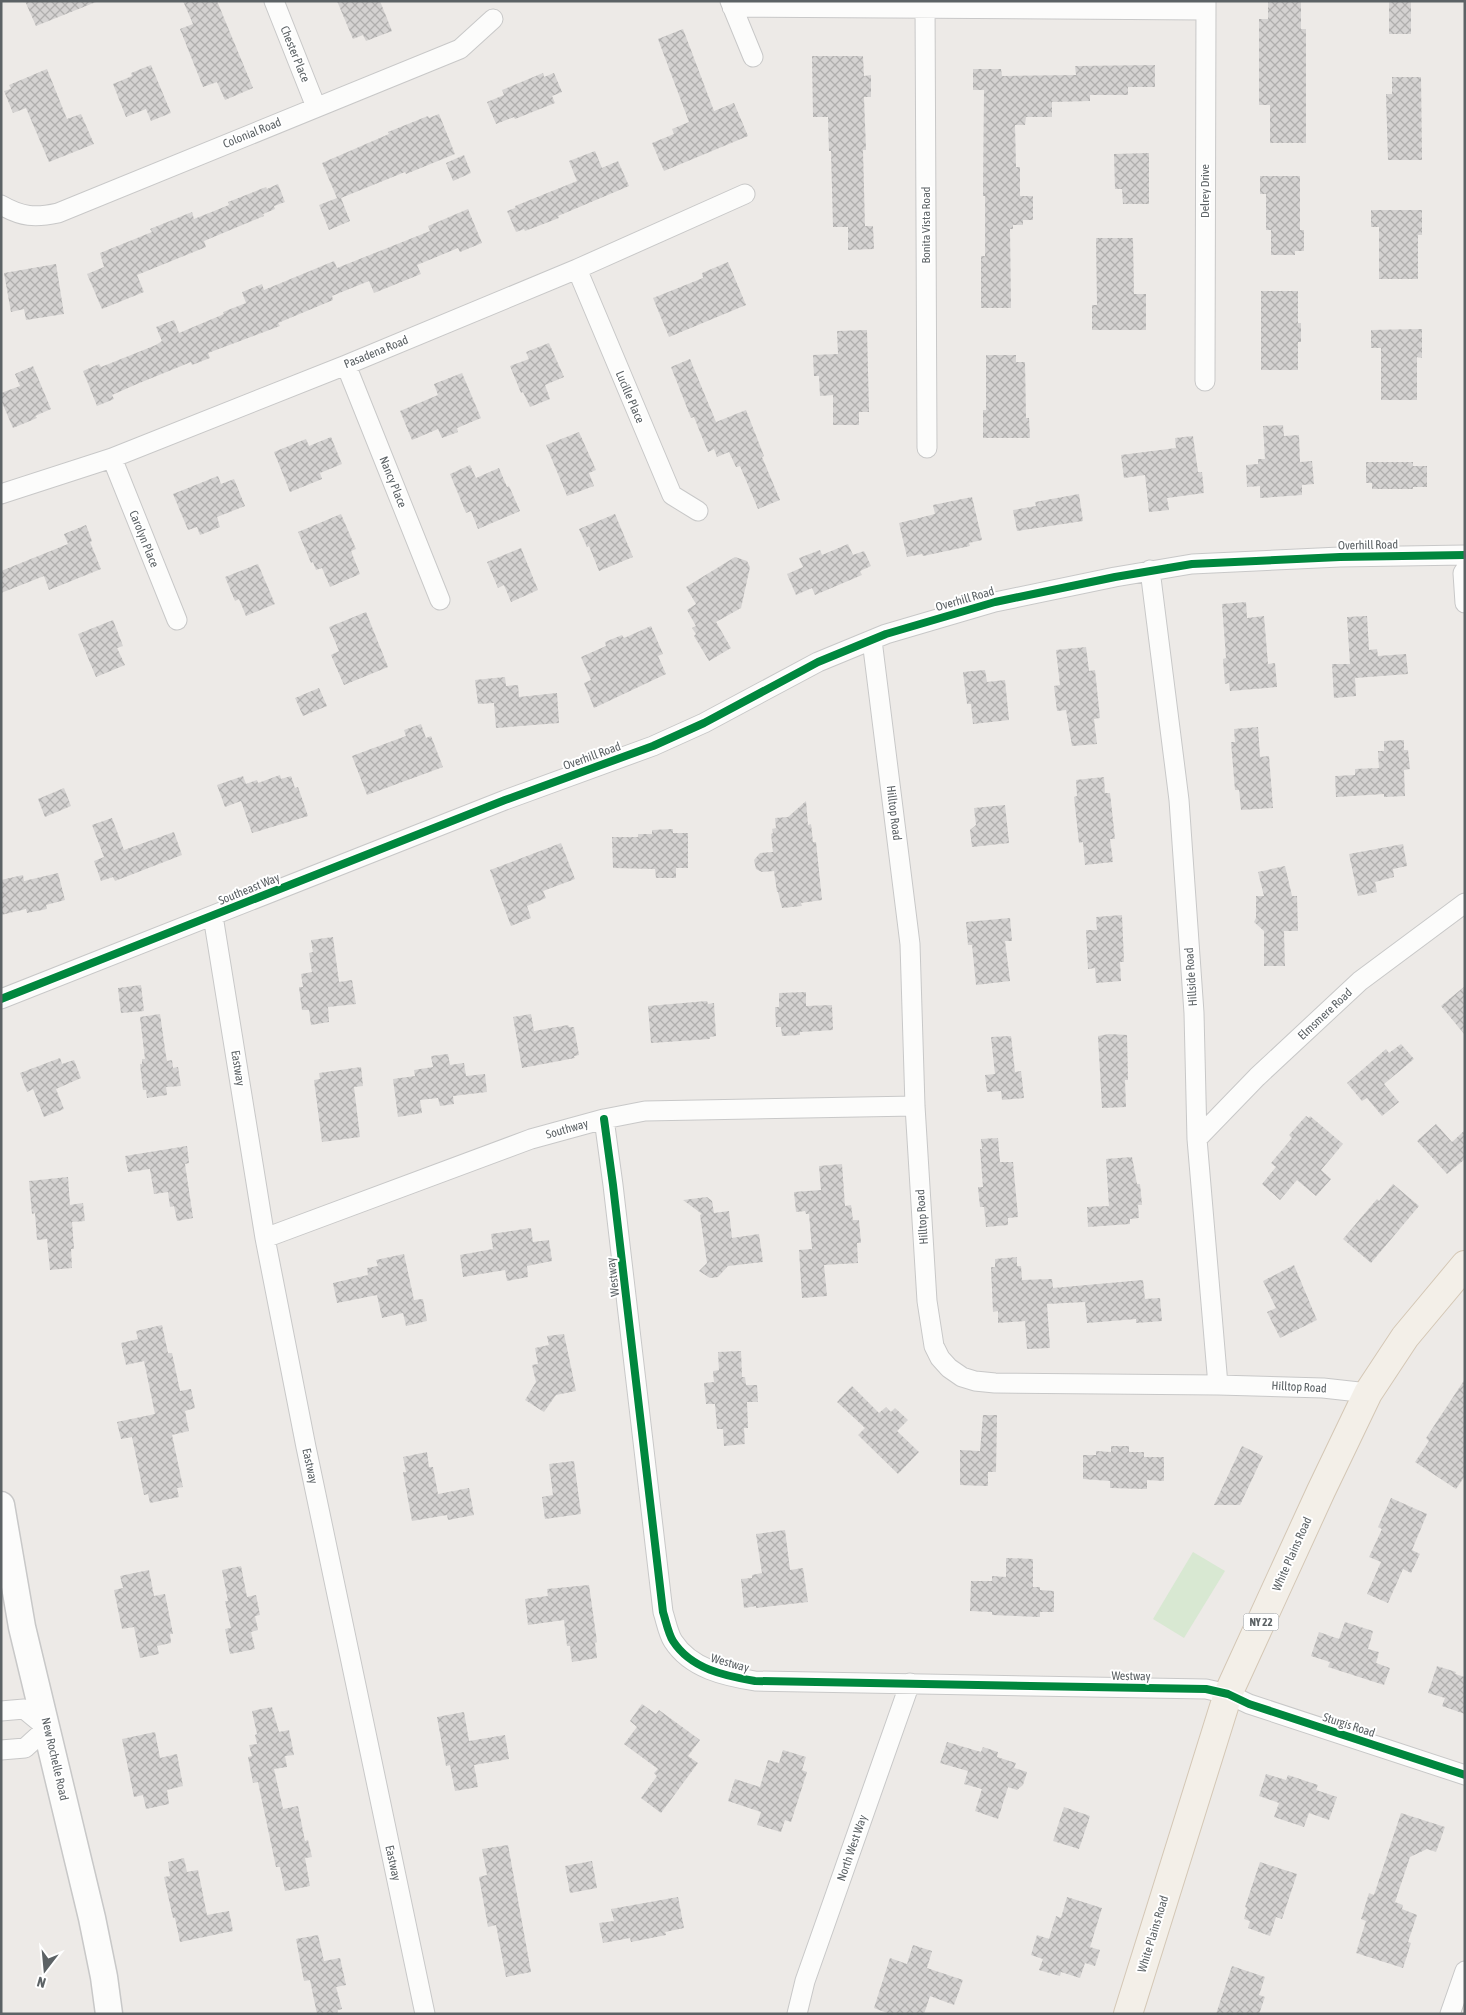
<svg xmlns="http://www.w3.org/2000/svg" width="1466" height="2015" viewBox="0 0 1466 2015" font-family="'Asap Condensed',sans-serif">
  <defs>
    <pattern id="building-cross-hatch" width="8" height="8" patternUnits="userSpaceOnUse" patternTransform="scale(1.25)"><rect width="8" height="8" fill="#d4d2d1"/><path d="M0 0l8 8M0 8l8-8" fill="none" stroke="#afaead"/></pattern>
  </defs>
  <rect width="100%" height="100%" fill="#edeae7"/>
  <path fill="#d8e8d2" d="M1193,1552l32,19 -41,67 -31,-19z"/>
  <path fill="url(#building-cross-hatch)" d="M25,1h70l1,1 -60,24z
    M183,1h34l36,87 -28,12 -8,-18 -14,5 -23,-58 13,-5z
    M337,1h43l12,30 -26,10 -3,-6 -10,4z
    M1268,1h33v28h5v114h-36v-38h-11v-86h9z
    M1389,1h22v33h-22z
    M683,29l31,82 20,-8 14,33 -84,35 -12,-28 22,-9 -2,-5 17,-7 -31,-83z
    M812,56h51l1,20 7,-1v22h-7l2,53h-3l2,76h8l1,23 -26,1v-23h-15l-2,-76h-2l-1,-34h-15z
    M151,65l20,48 -20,8 -5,-12 -20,8 -13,-33 19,-8 -1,-3z
    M1155,65v22h-27v8h-38v6l-38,1v15h-26l-1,8h-10l1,42h4v29h13v24h-10v5h-10v4h-3l1,79h-30v-52h4v-60h-2l1,-106h-11v-21h28l1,7 74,-1 -1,-9z
    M47,69l20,50 14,-5 13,30 -45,18 -23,-54 -13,5 -9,-22 7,-2 -2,-4z
    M543,73l1,4 10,-4 8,19 -10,4 3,7 -40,16 -1,-2 -18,7 -9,-22 17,-7 -2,-5z
    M1392,77h29l1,83h-34l-2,-66h6z
    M439,114l16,40 -49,20 -1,-2 -64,26 9,23 -21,9 -10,-25 18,-7 -15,-35 67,-29 -1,-2 40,-16 1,2z
    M595,151l7,17 16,-7 11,25 -71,30 1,2 -34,13 -1,-2 -8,3 -9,-21 8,-3v-2l62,-25 -8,-20z
    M1149,153v51h-26l-1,-15h-7l-1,-35z
    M464,155l7,18 -18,8 -7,-18z
    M1260,176h40v54h4v21h-9v4h-24v-25h-5v-36h-6z
    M278,184l7,18 -11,4 1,3 -12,5 1,2 -60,25 2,6 -69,28 7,17 -42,17 -15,-35 17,-7 -4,-14 52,-21 -2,-3 42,-17 2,7 35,-14 -1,-3 13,-5 25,-10 1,2z
    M468,209l14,34 -22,9 -2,-4 -41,17 4,9 -47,19 -5,-12 -37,15 1,4 -55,23 2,3 -72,27 2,5 -18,7 -1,-3 -54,22 -25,11 2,4 -17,7 -14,-35 16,-7 2,3 55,-22 6,-4 -6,-14 18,-7 5,13 45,-19 -1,-2 23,-9 -4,-11 20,-8 2,6 70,-29 3,7 93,-37 -2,-5z
    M1371,210h51v25h-4v44h-39v-52h-8z
    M1096,238h37l1,56h12v36h-54v-25h5z
    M728,262l18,43 -77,32 -16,-39 50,-20 -1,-5z
    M56,264l8,50 -38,6 -2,-11 -13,3 -7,-39z
    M1261,291h37v32h3v19h-3v28h-37z
    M1422,329v29l-5,-1v43h-36v-52h-10v-18z
    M867,330l2,82h-10v13h-26v-30l-13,1 -1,-20h-5l-1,-21 25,-1 -1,-23z
    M549,343l15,34 -19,8 5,14 -20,8 -7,-15 -2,1 -11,-27 19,-7 -3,-7z
    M986,355h30v7h9l1,56h3l1,20h-47v-28h3z
    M690,359l26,63 30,-12 18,46 -2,1 18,43 -22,9 -18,-43 -4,1 -7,-15 -12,5 -3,-8 -6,3 -14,-35 -3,1 -20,-51z
    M33,366l18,43 -16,7 2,2 -24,10 -12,-28v-7l19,-7 -5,-12z
    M462,373l19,45 -24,10 1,4 -16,6 -4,-9 -26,11 -12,-29 38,-16 -4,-11z
    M1283,425l1,11 15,-1 1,27 12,-1 2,23 -12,1v10l-42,3v-12l-13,1 -1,-22 12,-1v-5h7l-2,-33z
    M579,432l17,38 -7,3 5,13 -27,10 -21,-51z
    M1193,436l5,36h4l2,21 -37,5 2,12 -20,2 -4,-37 -21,3 -3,-23 55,-7 -1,-10z
    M331,437l11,27 -22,9 2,6 -32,13 -16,-40 32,-13 3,7z
    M1366,462h47v4h14v21h-14v2h-41v-6h-6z
    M470,465l6,13 23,-10 8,19 2,-1 11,25 -42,18 -7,-18 -5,2 -16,-39z
    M218,476l3,8 13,-5 11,27 -28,11 3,10 -20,8 -3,-8 -9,3 -15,-36z
    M1079,494l4,27 -66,10 -4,-21 23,-4 -1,-4z
    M972,497l10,43 -13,3 1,3 -47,10 -1,-2 -15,3 -8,-34 36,-9 -2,-9z
    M341,514l15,35 -5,2 9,23 -30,13 -8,-19 -6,2 -3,-8 -2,1 -13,-31z
    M615,514l18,43 -34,14 -10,-25 -2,1 -8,-18z
    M86,525l6,16 -2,1 11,27 -52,21 -5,-14 -43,17v-22l67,-27 -4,-10z
    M848,544l5,11 11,-4 7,15 -11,5 2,4 -47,20 -3,-7 -16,7 -9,-21 16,-7 -4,-9 21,-8 2,5z
    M521,548l17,42 -27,12 -7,-17 -6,3 -11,-26z
    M735,557l12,4 3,6 -9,41 -25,14 15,26 -22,13 -15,-25 2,-2 -4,-6 4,-2 -9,-16 9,-6 -10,-17z
    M258,564l17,40 -29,12 -7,-17 -4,2 -10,-24z
    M1246,602l1,16 17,-2 4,48 7,-1 2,24 -47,4 -1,-8 -4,1 -2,-25 3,-1 -4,-54z
    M366,612l22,55 -44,18 -13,-30 8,-4 -10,-24z
    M1367,616l2,34 8,-1 1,7 28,-2 2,20 -53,4 1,18 -22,2 -2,-34h18l-3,-47z
    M113,620l10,26 -6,2 8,17 -29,12 -18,-43z
    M651,626l12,28 -5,2 8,18 -72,34 -10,-25 7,-3 -10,-23 25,-11 -1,-4 17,-7 2,3z
    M1086,647l3,24 6,-1 5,48 -6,1 3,25 -25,2 -6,-36 -9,1 -3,-25 6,-1 -4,-35z
    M985,670l2,12 18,-2 4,40 -36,4 -2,-20h-4l-4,-32z
    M505,677l1,9 12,-1 1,12 38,-4 2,30 -63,5 -2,-25 -16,1 -3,-24z
    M319,688l8,18 -24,10 -8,-18z
    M421,724l5,14 5,-2 12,31 -76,28 -15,-39 54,-20 -2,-6z
    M1258,727l2,30 9,-1 4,52 -32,2 -2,-20h-4l-4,-48h4l-1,-13z
    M1404,740v10h4l2,19 -6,1 1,26 -21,1v-3l-48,3 -1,-21 20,-1v-6l24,-1 -1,-17h6v-10z
    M280,775l1,4 10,-3 4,12 3,-1 10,29 -56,17 -11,-32 -16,6 -8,-22 26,-9 3,8 11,-4 1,3z
    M1104,777l1,16h5l5,46h-5l3,23 -28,3 -2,-23 -4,1 -5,-46 3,-1 -1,-16z
    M64,788l7,18 -26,11 -7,-18z
    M806,801l2,24 3,-1 2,18h3l6,58 -21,3 1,3 -20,2 -4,-16h-1l-3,-21 -12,1 -6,-3 -2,-9 6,-7 13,-1 -2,-18 2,-1 -1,-4 4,-1 -1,-10 13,-1z
    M1005,805l4,38 -37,4 -2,-17 6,-5 -2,-17z
    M112,818l12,32 50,-18 8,23 -67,26 -2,-4 -12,4 -7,-20 10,-4 -12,-32z
    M673,829v4h15v35h-12v10h-20l-1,-9 -42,-1 -1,-31h26v-3h14v-4z
    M561,843l14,36 -32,12 3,7 -19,8 4,12 -20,8 -21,-56z
    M1403,844l4,22 -14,3 1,8 -19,5 2,10 -19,4 -9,-42z
    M1285,866l7,30h5l1,35h-14l1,35h-21v-35l-10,-9 2,-4v-22h8l-6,-24z
    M58,873l7,27 -19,5 1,4 -20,4 -1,-4 -25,6v-35l22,-5 1,6z
    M1122,915l2,47h-4l1,19 -25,2 -1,-15 -7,1 -2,-39h11l-1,-13z
    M1010,918l2,23h-7l5,40 -34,4 -4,-40h-4l-2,-23z
    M333,937l6,45 13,-2 4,24 -28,3 1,15 -18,3 -2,-15h-7l-3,-23h4l-2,-13 11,-2 -3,-19 4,-1 -2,-12z
    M141,985l3,26 -23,2 -3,-25z
    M1465,986v49l-24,-29z
    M806,992v14l26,-1 1,25 -33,2v3l-18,1 -1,-9h-5l-1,-20h4v-14z
    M707,1001l1,3 6,-1 2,33 -6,1v2l-59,4 -3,-37z
    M160,1014l6,42 1,5 5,-1 1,8 5,-1 3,19 -15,1 1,8 -20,3 -1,-8h-3l-3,-26h2v-5h3l-5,-42z
    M531,1014l3,17 34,-6 1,2h5l5,28 -5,1 1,2 -53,10 -9,-51z
    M1109,1034l18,1 1,45h-3l1,27 -24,1 -4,-72z
    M1011,1036l4,36 6,-1 3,27 -22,2 -1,-9 -14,1 -2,-17 10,-1 -4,-37z
    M1401,1044l13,15 -30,25 15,18 -17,14 -15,-18 -5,3 -15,-18 39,-34 3,4z
    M448,1054l2,11 14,-2 2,13 19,-2 2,18 -34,4 1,8 -14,2 -2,-8 -18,2 2,13 -24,4 -5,-38 22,-3 -1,-6 19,-3 -2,-11z
    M60,1058l2,6 12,-4 7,18 -25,11 8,20 -20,8 -11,-28 -6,3 -7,-19z
    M361,1067l2,19 -9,1 6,50 -38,5 -8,-62 6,-1 -1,-6z
    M1306,1116l3,2 1,-2 33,28 -22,26 10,9 -15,17 -19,-16 -17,20 -18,-16 14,-17 -5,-4 21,-25 -3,-3z
    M1436,1124l16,18 13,-12v29l-18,15 -30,-33z
    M998,1138l2,24h13l5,55 -10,1v7l-22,2 -2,-20h-4l-2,-20h5l-3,-38h2l-1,-10z
    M187,1146l2,17 -4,1 8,54 -16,3 -3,-15 -4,1 -2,-15 -14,2 -4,-25 -22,3 -3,-16z
    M1132,1157l5,27h3l2,21h-4l1,13 -9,1v5l-42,3 -1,-20 22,-1 -3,-47z
    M842,1164l3,42 6,-1 2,15h6l2,23h-4l1,20 -34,2 3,31 -25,2 -3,-48 13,-1 -3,-35h-3l-1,-3 -9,1 -2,-20 27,-2 -2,-24z
    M68,1177l2,28 13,-2 2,18 -13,1 2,27h-3l1,19 -22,2 -3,-31 -10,1 -2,-27 -3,1 -3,-33z
    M1393,1184l26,22 -48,57 -28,-24 34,-40 2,2z
    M707,1197l5,4 2,12 15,-2 3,27 27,-4 4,28 -35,4 -10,11 -8,1 -11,-7 8,-8 -7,-48 2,-1 -19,-14z
    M531,1228l2,14 16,-2 3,21 -25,5 1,11 -21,4 -2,-11 -42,7 -3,-22 33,-6 -2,-15z
    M404,1254l10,46 9,-1 4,22 -21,5 -3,-13 -21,5 -5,-23 -40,8 -4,-20 35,-8 -1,-7 11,-2 -2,-6z
    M1017,1257v9h4l1,14 30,-1 1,9 90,-8 2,19 15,-1 2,23 -26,2v-4l-49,4 -2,-21 -38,2 3,44 -23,1 -2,-28 -27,2v-12l-5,1 -2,-45h4v-8z
    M1294,1265l23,55 -37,18 -13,-26 9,-4 -13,-27z
    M162,1325l6,28h4l8,38 11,-2 4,19 -10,3 4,20 -17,4 11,52 -6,1 2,9 -29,6 -2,-9 -4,1 -12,-58 -11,2 -4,-17 38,-8 -11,-53 -18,4 -5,-22 17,-4 -2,-8z
    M564,1334l12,57 -20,4 -12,17 -19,-12 11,-18 -4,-17 6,-1 -3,-16 14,-3 -2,-9z
    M741,1351l1,26h3l1,8h11l1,17h-11l1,26h-4l1,16 -21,2 -1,-17h-6l-2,-25h-9l-2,-21 10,-1 -1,-11 6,-1 -1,-18z
    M1465,1379v97l-9,13 -41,-27 14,-21 -3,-3z
    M852,1386l27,27 7,-6 5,5 4,-4 13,12 -11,11 22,21 -21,22 -40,-39 7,-7 -28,-26z
    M983,1415h14l-1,57h-8v14l-28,-1v-35l20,1z
    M1111,1446h18v6h15v5h20v24l-17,-1v9l-37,-1v-7l-27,-2v-24h13v-4l15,1z
    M1242,1446l21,10 -23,49h-26z
    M427,1452l2,15h4l5,27 31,-6 5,27 -26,5 -1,-5 -35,6 -9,-49h3l-3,-15z
    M574,1461l7,53 -36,5 -3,-22 11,-2 -4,-31z
    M1391,1498l36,16 -15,36 8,4 -9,19 -8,-4 -15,34 -21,-9 14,-32 -12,-5 13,-28 -4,-2z
    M785,1530l5,40 13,-2 5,34 -52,6v-2l-12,2 -3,-29 11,-1v-3l10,-2 -6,-39z
    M1006,1558l27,1v28h7v3l14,1v21h-14v5l-48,-2v-3l-22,-1 1,-30h21v-5l14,1z
    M241,1566l6,31 9,-2 4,20 -5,1 3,14 -7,2 4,17 -25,5 -5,-25 6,-1 -6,-27h3l-6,-31z
    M149,1570l5,26 11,-2 8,40h-3l1,9 -14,3 2,8 -19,4 -6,-31 -12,2 -8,-39 9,-2 -3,-12z
    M589,1585l8,57 -2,1 2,15 -25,4 -2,-16h-3l-3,-26 -36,5 -3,-26 23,-3 -1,-7z
    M1345,1622l28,9 -5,18 11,3 -3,11 14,5 -6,17 -56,-18 2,-5 -19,-6 8,-24 20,7z
    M1437,1666l19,6 -1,2 10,3v37l-23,-8 3,-8 -17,-5z
    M642,1704l14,10 3,-4 41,30 -12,16 10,7 -37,50 -20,-15 16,-22 -3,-3 4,-4 -34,-25 13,-17 -7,-6z
    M272,1707l7,25 10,-2 5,25 -9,1 2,11 -13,2 9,40 15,-3 7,35 3,-1 4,17 -7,1 5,28 -25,5 -5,-24h-4l-18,-85 -5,1 -5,-26 4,-1 -3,-11 8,-1 -2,-9 2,-1 -5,-23z
    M464,1712l5,29 36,-6 4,24 -35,6 4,22 -23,4 -5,-26 -4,1 -9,-49z
    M155,1732l5,26 17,-4 6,32 -16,4 2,14 -23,5 -3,-14 -9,2 -12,-58z
    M947,1742l34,10 2,-5 15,5 -1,5 19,6 -2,5 13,4 -4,13 -6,5 -9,-3 -10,32 -23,-8 7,-22 -18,-5 4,-13 -28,-8z
    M783,1750l23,7 -4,13 5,2 -16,50 -6,-2 -4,12 -24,-7 4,-13 -33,-11 7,-22 25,8 8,-27 11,3z
    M1266,1774l20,6 2,-5 30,10 -2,5 21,7 -8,23 -20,-7 -5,14 -30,-10 5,-14 -20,-7z
    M1064,1807l26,9 -11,33 -26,-8z
    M1401,1813l44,14 -9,25 -9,-3 -17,8 -15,45 8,3 -1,4 15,6 -9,27 3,1 -8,25 -47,-15 10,-32 -5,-2 8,-26 5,2z
    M508,1845l23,127 -25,5 -10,-52 -8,2 -9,-50 8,-2 -5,-26z
    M184,1858l3,14 11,-2 9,45 22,-4 4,20 -53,11 -5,-24h-2l-9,-41 6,-1 -2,-14z
    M592,1861l5,27 -27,5 -5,-27z
    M1260,1862l37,12 -15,45 -6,-2 -6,19 -22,-8 2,-7 -6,-2 3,-11 -2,-1z
    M678,1897l6,31 -19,4 1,3 -35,7 -1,-4 -27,5 -4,-20 15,-2 -3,-12z
    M1067,1897l35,11 -12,39 10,3 -5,16 -10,-3 -5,15 -19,-6 -1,4 -21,-6 4,-11 -12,-4 6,-20 12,4 7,-23 5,2z
    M318,1935l6,26 16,-3 6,27 -10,2 6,22 -4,1 -1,4h-20l-7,-34 -6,1 -8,-42z
    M913,1945l19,6 -5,17 36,12 -9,25 -24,-9 -6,18h-34l-16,-6 16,-50 17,6z
    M1232,1966l33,11 -6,18 6,2 -6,17h-43z"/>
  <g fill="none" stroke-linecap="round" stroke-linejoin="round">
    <defs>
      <path id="street" d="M274,1l42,106
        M730,1l23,56
        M925,1l2,447
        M732,7l473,3
        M1,205c21,12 34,13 57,8l402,-164 33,-30
        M577,269l95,226 26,16
        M346,365l94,235
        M1205,381l1,-380
        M112,458l65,162
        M1,494l111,-36 234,-93 231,-96 168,-75
        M1150,570l29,230 15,213 3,126 21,246
        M1465,570l-2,3 2,30
        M872,640l38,304 5,162 12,195 7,45 6,12 9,10 13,9 13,4 20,2 223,2 105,3 45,5
        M213,916l52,322 41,209 119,567
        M1,999l504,-199 148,-54 51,-23 114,-61 68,-28 109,-32 120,-25 77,-13 148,-7 125,-2
        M604,1119l9,66 50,427c3,9 5,21 10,29 18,28 52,35 82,40l451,8 22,5 21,10 216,71
        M1197,1139l60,-62 103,-96 105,-78
        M265,1238l266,-99 73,-20 41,-8 270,-5
        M1,1711l23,-2 23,19 -22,20 -24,2
        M797,2014l8,-33 105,-298
        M1450,2014l15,-43"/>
      <path id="secondary" d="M1,1505l21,122 70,291 12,59 5,37"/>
      <path id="primary" d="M1128,2014l100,-320 93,-203 47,-98 37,-56 60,-72"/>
    </defs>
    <use href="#street" stroke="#c8c8c8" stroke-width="21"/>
    <use href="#secondary" stroke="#c8c8c8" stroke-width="29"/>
    <use href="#primary" stroke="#d4c7b5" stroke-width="30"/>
    <use href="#street" stroke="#fcfcfb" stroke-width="19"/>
    <use href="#secondary" stroke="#fcfcfb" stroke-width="26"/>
    <use href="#primary" stroke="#f3efe8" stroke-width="28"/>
    <defs>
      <path id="cycleway" d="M1,999l504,-199 148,-54 51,-23 114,-61 68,-28 109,-32 120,-25 77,-13 148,-7 125,-2
        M604,1119l9,66 50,427c3,9 5,21 10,29 18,28 52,35 82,40l451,8 22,5 21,10 216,71"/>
    </defs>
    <use href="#cycleway" stroke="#fff" stroke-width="11"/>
    <use href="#cycleway" stroke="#00873e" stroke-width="8"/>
  </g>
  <g text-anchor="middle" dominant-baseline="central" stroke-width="4" stroke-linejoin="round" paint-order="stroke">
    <rect fill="#fff" stroke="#8d9193" stroke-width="1" x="1243.5" y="1613.5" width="35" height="17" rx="4"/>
    <g font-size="11" font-weight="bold" fill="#5c6265">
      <text x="1261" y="1622">NY 22</text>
    </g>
    <g font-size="12" fill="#5c6265" stroke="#fff">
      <text transform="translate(295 54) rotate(68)">Chester Place</text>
      <text transform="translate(252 133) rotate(-22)">Colonial Road</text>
      <text transform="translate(1205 191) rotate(-90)">Delrey Drive</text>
      <text transform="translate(926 225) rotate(-90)">Bonita Vista Road</text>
      <text transform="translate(376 352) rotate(-22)">Pasadena Road</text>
      <text transform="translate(630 397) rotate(67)">Lucille Place</text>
      <text transform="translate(393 482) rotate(68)">Nancy Place</text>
      <text transform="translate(144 539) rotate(68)">Carolyn Place</text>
      <text transform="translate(1368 545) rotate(-1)">Overhill Road</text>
      <text transform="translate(965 599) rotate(-16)">Overhill Road</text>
      <text transform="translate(592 756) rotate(-20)">Overhill Road</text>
      <text transform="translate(894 813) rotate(83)">Hilltop Road</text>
      <text transform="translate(249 889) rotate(-22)">Southeast Way</text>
      <text transform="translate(1191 977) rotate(-94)">Hillside Road</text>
      <text transform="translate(1325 1014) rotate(-43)">Elmsmere Road</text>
      <text transform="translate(238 1068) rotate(81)">Eastway</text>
      <text transform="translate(567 1129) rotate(-16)">Southway</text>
      <text transform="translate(922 1217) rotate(-94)">Hilltop Road</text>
      <text transform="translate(613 1277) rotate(-97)">Westway</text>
      <text transform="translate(1299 1387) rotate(3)">Hilltop Road</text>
      <text transform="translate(310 1466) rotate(78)">Eastway</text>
      <text transform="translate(1292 1554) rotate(-66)">White Plains Road</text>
      <text transform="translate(730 1663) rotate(16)">Westway</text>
      <text transform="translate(1131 1676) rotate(1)">Westway</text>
      <text transform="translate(1349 1725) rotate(18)">Sturgis Road</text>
      <text transform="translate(55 1759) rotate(77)">New Rochelle Road</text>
      <text transform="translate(852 1848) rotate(-71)">North West Way</text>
      <text transform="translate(393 1863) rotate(78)">Eastway</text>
      <text transform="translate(1153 1934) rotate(-73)">White Plains Road</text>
    </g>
  </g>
  <rect width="1466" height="2015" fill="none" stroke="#5c6265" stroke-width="5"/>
  <g transform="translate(45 1970) rotate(196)" stroke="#ffffff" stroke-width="4" paint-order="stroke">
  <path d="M0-4L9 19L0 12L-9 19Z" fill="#5c6265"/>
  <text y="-8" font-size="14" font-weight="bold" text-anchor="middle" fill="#5c6265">N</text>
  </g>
</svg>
